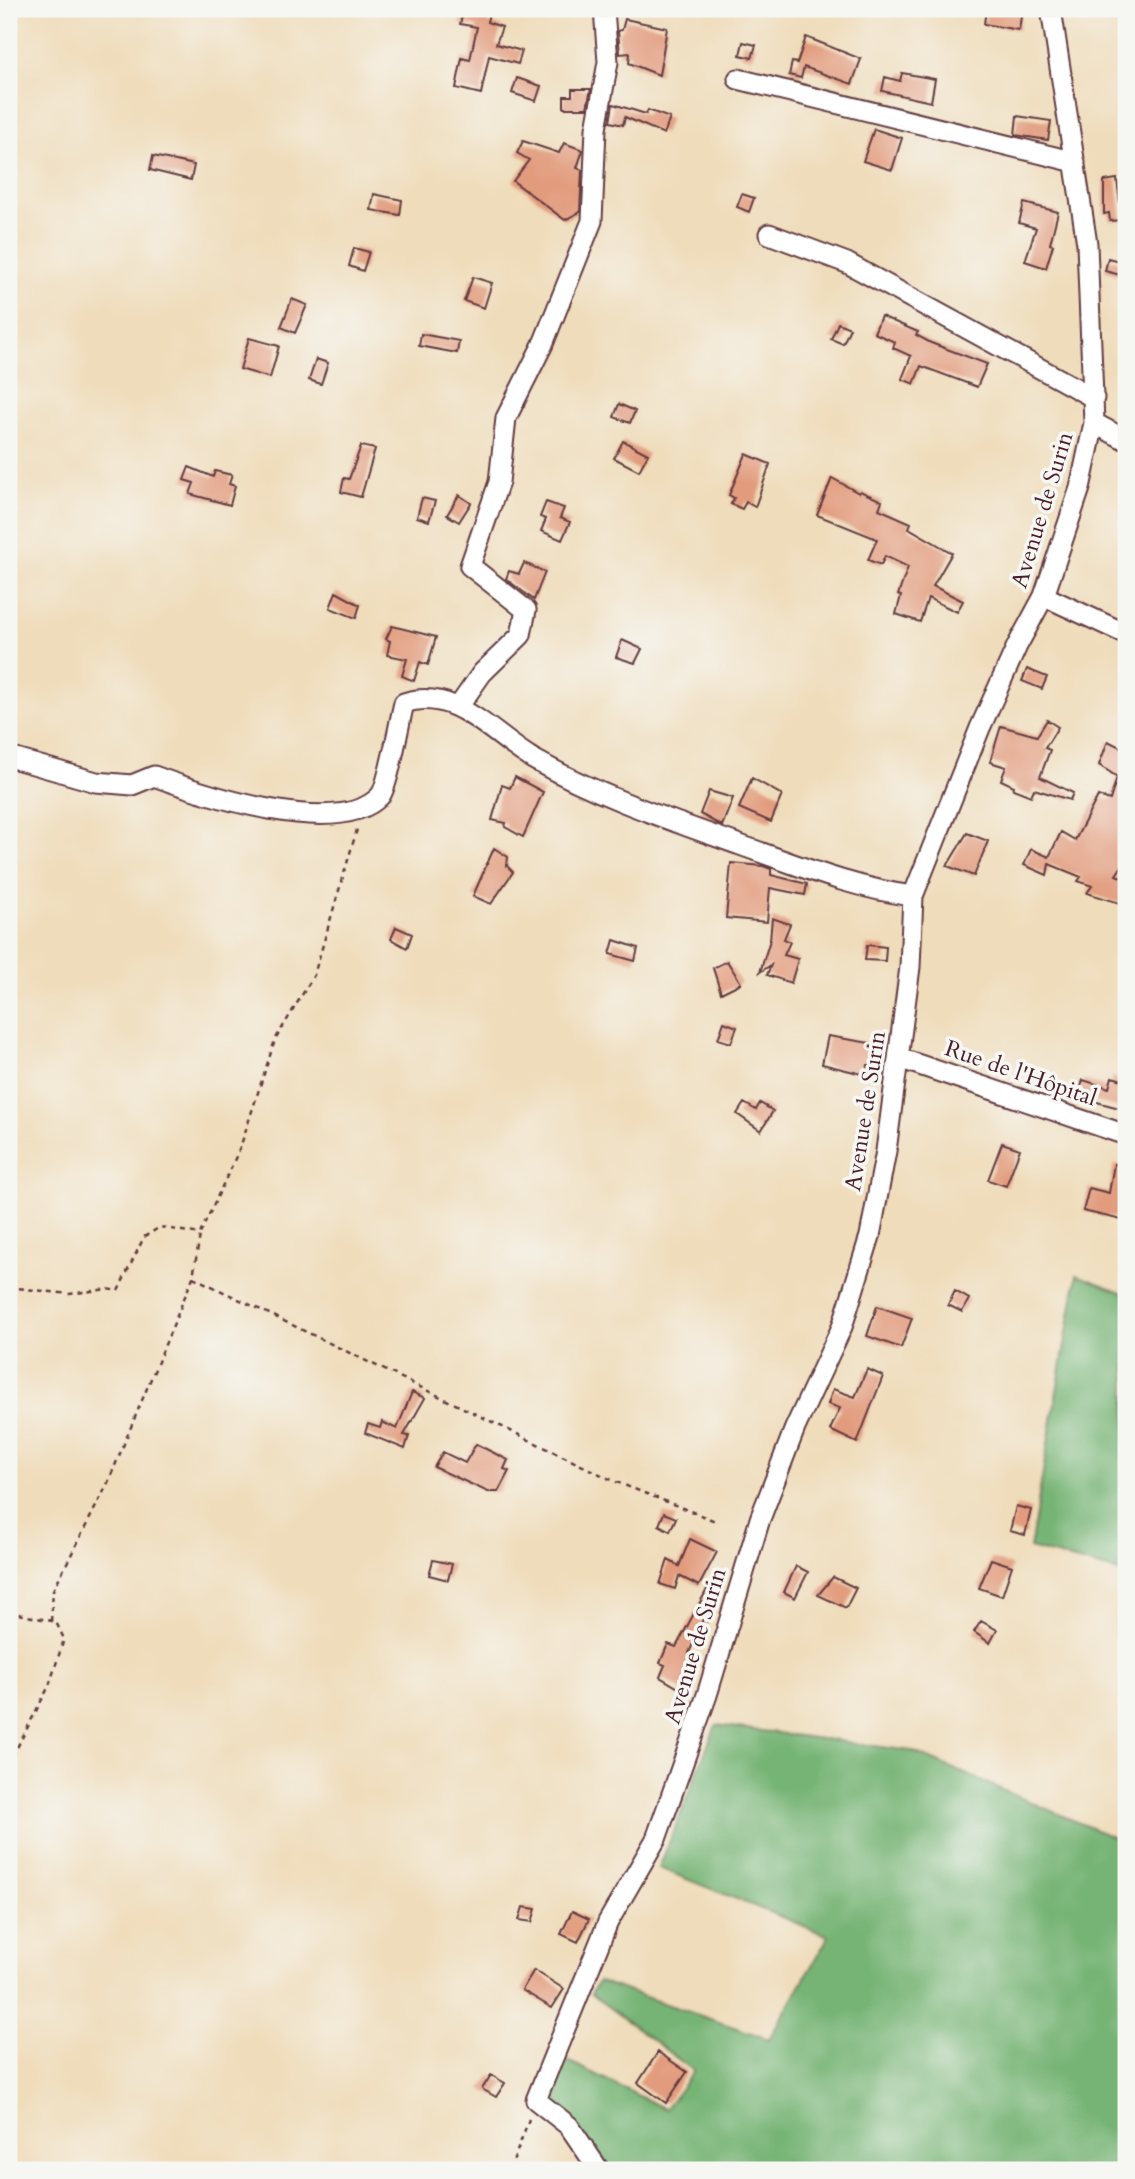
<svg xmlns="http://www.w3.org/2000/svg" width="1135" height="2179" viewBox="0 0 1135 2179" font-family="Cardo,serif">
  <rect width="100%" height="100%" fill="#f6f6f2"/>
  <filter id="ink" filterUnits="userSpaceOnUse"><feTurbulence type="fractalNoise" baseFrequency=".0143" numOctaves="2"/><feDisplacementMap in="SourceGraphic" scale="14" xChannelSelector="R" yChannelSelector="G"/><feConvolveMatrix kernelMatrix="1 2 1 2 8 2 1 2 1" color-interpolation-filters="sRGB"/></filter>
  <filter id="wash" filterUnits="userSpaceOnUse"><feTurbulence type="fractalNoise" baseFrequency=".00686" numOctaves="4" result="noise"/><feDisplacementMap in="SourceGraphic" scale="28" xChannelSelector="R" yChannelSelector="G"/><feGaussianBlur stdDeviation="1.57" result="paint"/><feColorMatrix in="noise" values="0 0 0 0 0 0 0 0 0 0 0 0 0 0 0 0 0 1.4 0 .05"/><feComposite in="paint" operator="in"/></filter>
  <g filter="url(#wash)">
    <rect width="100%" height="100%" fill="#efdcba"/>
    <path fill="#76b474" stroke="#606a50" stroke-width="2" d="M1077,1275l49,19v280l-96,-26z
      M716,1725l196,26 214,92v327l-516,-2 -60,-71 14,-38 101,50 29,-38 -103,-77 7,-13 171,58 60,-103 -170,-68z"/>
    <g id="blocks">
      <path fill="#e29b7d" d="M464,9h26l-3,13 15,5 -6,17 26,7 -4,13 -29,-8 -8,38 -25,-6 6,-30 8,2 7,-33 -17,-3z
        M986,9l36,1 -3,20 -35,-6z
        M625,19l42,9 -8,47 -30,-12 1,-10 -10,1 -2,-23 4,-1z
        M806,37l55,22 -9,25 -48,-17 -3,11 -12,-3 3,-13 5,1z
        M743,42l13,3 -4,13 -12,-3z
        M902,73l33,6 -4,23 -49,-11 3,-14 15,4z
        M517,78l24,8 -5,15 -24,-8z
        M572,89h19l-4,19h-23v-12h8z
        M613,104l33,10 2,-4 22,8 -6,16 -39,-17 -2,8 -13,-3z
        M1017,116l34,5 -3,19 -33,-5z
        M874,129l28,9 -10,32 -29,-9z
        M523,141l36,12 5,-10 19,7 -6,18 5,2 -2,42 -15,8 -52,-39 16,-21 -12,-7z
        M153,156l41,9 -3,15 -41,-10z
        M1117,179l5,41 -12,1 -1,-8 -5,1v-33z
        M374,194l28,6 -2,15 -29,-5z
        M742,194l12,4 -5,14 -12,-5z
        M1024,203l34,9 -8,32 3,1 -7,23 -21,-7 11,-33 -17,-5z
        M354,248l15,4 -6,19 -14,-5z
        M1108,258l18,5 -2,13 -19,-5z
        M473,277l19,6 -8,25 -20,-7z
        M292,299l15,6 -12,28 -14,-6z
        M881,316l37,16 -2,3 15,8 56,21 -10,23 -56,-21 -7,18 -12,-5 9,-23 -18,-8 2,-6 -21,-9z
        M838,323l12,5 -7,16 -12,-5z
        M421,334l38,7 -2,12 -38,-7z
        M249,338l30,8 -9,32 -30,-9z
        M316,359l12,4 -7,21 -12,-4z
        M619,404l16,7 -5,12 -16,-6z
        M623,441l25,13 -9,17 -25,-13z
        M361,446l14,3 -14,48 -20,-5 3,-14 5,1z
        M746,454l24,10 -15,43 -9,-5 -4,7 -11,-5 3,-6 -5,-3z
        M189,467l24,10 2,-6 17,4 -3,9 6,2 -5,19 -40,-11 4,-11 -10,-3z
        M832,478l27,15 1,-2 22,10 -3,8 32,14 -2,5 43,25 -19,33 30,15 -6,11 -29,-14 -8,24 -24,-8 5,-18 -3,-1 10,-28 -23,-11 -4,9 -13,-5 9,-21 -60,-24z
        M459,495l12,8 -12,19 -12,-7z
        M422,498l13,3 -6,20 -12,-4z
        M546,502l18,6 -4,10 10,4 -8,18 -21,-9 5,-12 -6,-2z
        M524,563l21,9 -11,28 -28,-21 3,-8 10,3z
        M336,592l24,13 -4,13 -26,-10z
        M392,626l44,11 -8,28 -8,-3 -6,19 -12,-5 5,-17 -20,-4 3,-14 -4,-2z
        M622,640l20,9 -7,14 -19,-6z
        M1027,669l20,8 -5,12 -20,-8z
        M1047,720l11,7 -13,21 5,2 -10,27 33,16 -3,7 -36,-11 -3,7 -18,-7 1,-3 -13,-6 5,-13 -16,-5 11,-36 36,10z
        M1108,741l18,9v96l-4,10 4,4 -10,15 10,4v26l-39,-12 5,-7 -14,-5 3,-4 -32,-13 -2,11 -23,-10 7,-16 18,8 12,-25 14,8 23,-44 12,4 7,-23 -18,-12z
        M515,777l28,15 -20,45 -18,-10 1,-4 -14,-3 10,-35 8,3z
        M752,778l30,17 -11,27 -32,-14z
        M709,791l24,7 -11,28 -22,-12z
        M967,833l21,8 -14,35 -27,-10z
        M494,848l14,9 -1,9 6,6 -22,32 -18,-8z
        M731,863l32,3 8,3v6l36,9 -2,11 -35,-7 -3,34 -41,-4z
        M772,918l18,6 -6,15 6,3 -6,13 14,4 -7,24 -24,-8 4,-10 -11,7 10,-32z
        M396,927l16,7 -5,14 -16,-9z
        M614,940l24,8 -3,13 -25,-7z
        M867,945l19,2 -1,14 -20,-1z
        M727,961l14,22 -20,10 -8,-25z
        M724,1022l13,5 -6,16 -13,-4z
        M828,1036l48,8 -4,21h-4l-2,10 -44,-11z
        M1112,1077l14,4 -3,28 -45,-12 5,-17 26,8z
        M744,1103l12,7 4,-7 13,8 -12,20 -24,-17z
        M1002,1143l18,6 -14,37 -18,-6z
        M1114,1164l12,2v55l-43,-10 6,-23 20,5z
        M955,1291l14,8 -7,13 -14,-7z
        M877,1306l35,12 -11,30 -34,-12z
        M867,1369l16,7 -26,67 -27,-13 10,-22 -12,-4 5,-15 22,8z
        M412,1392l13,6 -21,37 5,1 -4,13 -40,-16 3,-9 12,4 2,-6 15,7z
        M476,1444l32,16 -4,9 5,2 -11,21h-10l-54,-25 9,-15 22,11z
        M1016,1506l15,4 -6,25 -15,-4z
        M664,1513l12,5 -6,13 -11,-6z
        M690,1539l27,13 -18,34 -20,-10 -4,13 -15,-5 8,-24 11,6z
        M991,1559l21,7 -10,30 -23,-8z
        M433,1560l19,4 -4,16 -19,-5z
        M796,1566l12,6 -13,26 -11,-6z
        M833,1577l23,11 -10,20 -28,-13z
        M711,1582l12,5 -16,35 -4,-3 -14,34 7,3 -14,34 -22,-13 5,-12 -5,-2 8,-19 8,3z
        M981,1621l16,9 -7,13 -16,-11z
        M523,1907l13,2 -4,13 -13,-2z
        M572,1911l17,8 -11,23 -17,-8z
        M534,1970l30,19 -12,19 -30,-18z
        M658,2052l29,20 -21,31 -28,-20z
        M491,2075l14,8 -9,14 -14,-8z"/>
    </g>
  </g>
  <g filter="url(#ink)">
    <use href="#blocks" fill-opacity="0" stroke="#633b40" stroke-width="2"/>
    <g fill="none" stroke-linecap="round" stroke-linejoin="round">
      <defs>
        <path id="minor" d="M738,79l337,83
          M769,234l78,29 247,135
          M1094,423l32,17
          M1044,596l82,38
          M459,706l23,-33 39,-38 5,-25 -56,-44 29,-84 7,-64 37,-74 49,-123 4,-92 12,-67 -4,-53
          M9,757l87,25 36,3 22,-9c49,18 185,64 226,20 8,-9 20,-77 24,-93 51,-17 88,32 129,56 65,37 137,61 207,86 57,20 112,43 173,51
          M899,1058l227,77
          M599,2170l-30,-44 -33,-26 72,-178 48,-83 51,-144 53,-176 35,-91 47,-101 28,-91 16,-85 24,-184 3,-71 67,-168 37,-82 27,-50 36,-108 14,-65 -7,-179 -36,-235"/>
      </defs>
      <use href="#minor" stroke="#633b40" stroke-width="23"/>
      <path stroke="#633b40" stroke-width="2.5" stroke-dasharray="5 5" stroke-linecap="butt" d="M193,1277l421,204 104,41
        M9,1287l60,7 38,-5 11,2 26,-54 16,-10 40,7 40,-86 35,-108 39,-65 44,-149
        M9,1612l47,10 8,17 -15,47 -40,77
        M51,1621l2,-31 54,-105 86,-208 7,-42
        M510,2170l19,-51"/>
      <use href="#minor" stroke="#fff" stroke-width="19"/>
    </g>
  </g>
  <g text-anchor="middle" dominant-baseline="central" stroke-width="7" stroke-linejoin="round" paint-order="stroke">
    <g font-size="23" fill="#4a1f2b" stroke="#f6f6f2">
      <text transform="translate(1042 510) rotate(-73)">Avenue de Surin</text>
      <text transform="translate(1021 1073) rotate(19)">Rue de l'Hôpital</text>
      <text transform="translate(865 1111) rotate(-81)">Avenue de Surin</text>
      <text transform="translate(695 1646) rotate(-73)">Avenue de Surin</text>
    </g>
  </g>
  <rect width="1135" height="2179" fill="none" stroke="#f6f6f2" stroke-width="35"/>
</svg>
